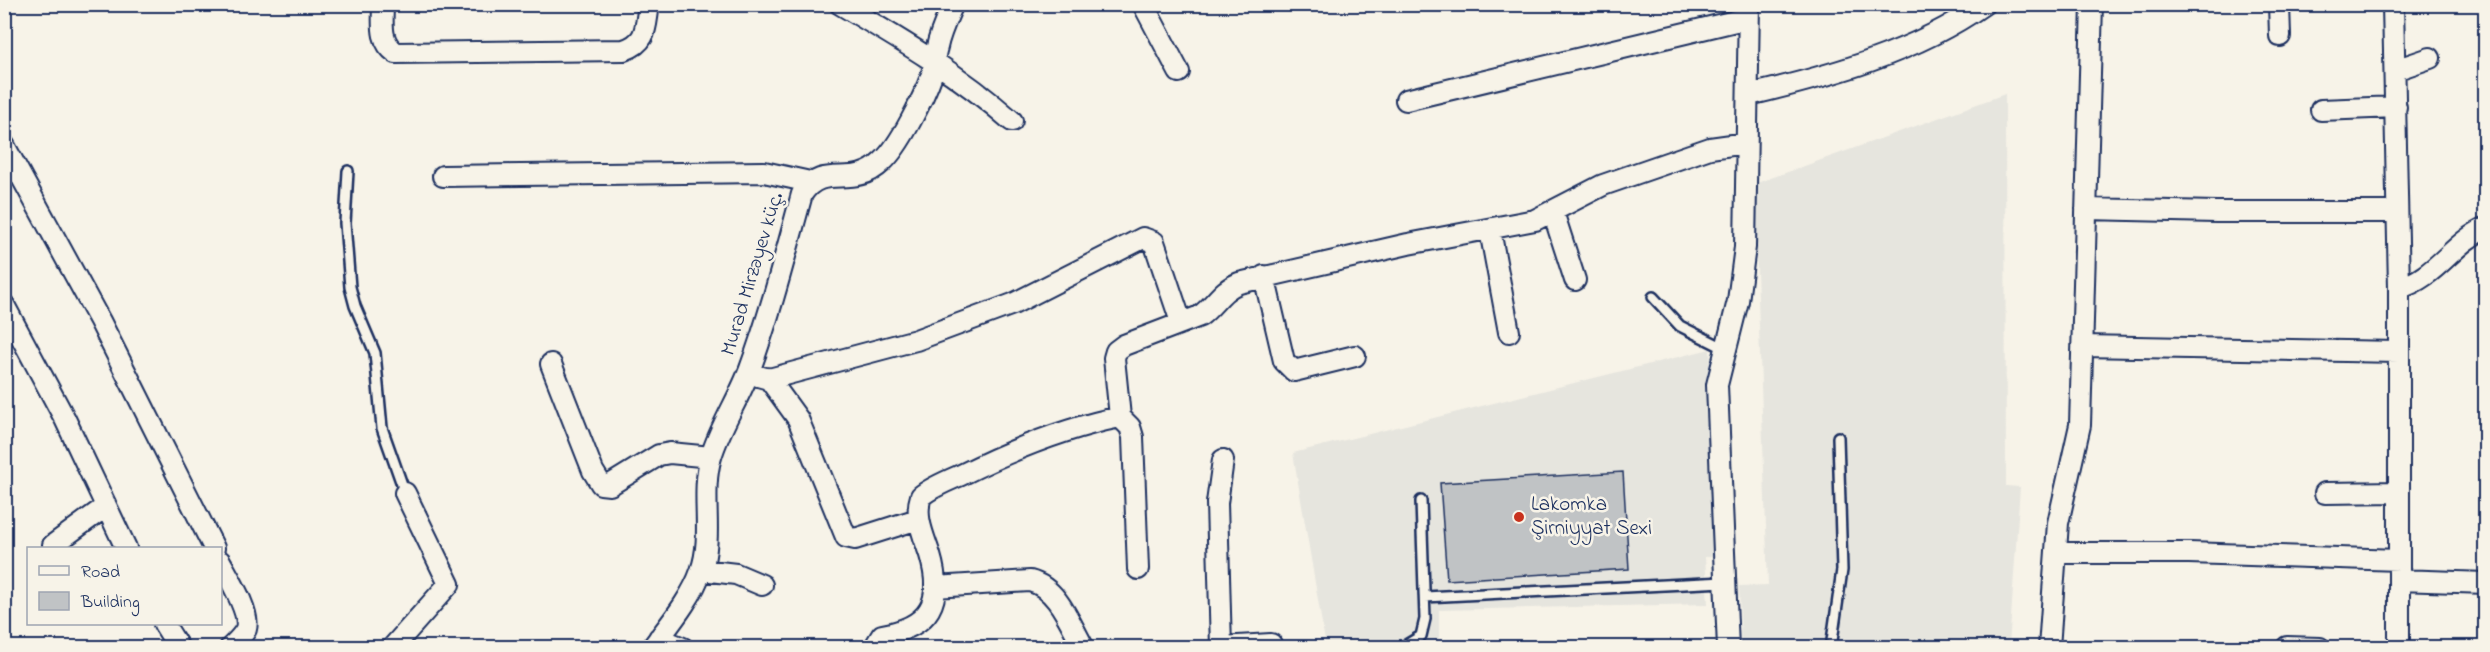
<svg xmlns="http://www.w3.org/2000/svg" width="2490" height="652" viewBox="0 0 2490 652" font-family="'Indie Flower',sans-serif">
  <rect width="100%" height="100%" fill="#f7f3e8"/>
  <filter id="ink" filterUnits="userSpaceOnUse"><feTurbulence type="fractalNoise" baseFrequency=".0167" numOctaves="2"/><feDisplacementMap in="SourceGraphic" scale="12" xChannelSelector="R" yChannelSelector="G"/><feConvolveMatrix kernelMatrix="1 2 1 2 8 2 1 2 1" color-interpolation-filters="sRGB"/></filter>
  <g filter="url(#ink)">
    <path fill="#e6e5de" d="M2005,94l1,392 14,1 -11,160h-268l-2,-61 29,-1 -14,-401z
      M1710,349l6,208h-11l3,47 -269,6v37h-113l-33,-194z
      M1062,644l1,3h-150z"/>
    <path fill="#c0c3c5" stroke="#1b2f5e" stroke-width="1.5" d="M1623,472l6,97 -182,11 -7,-97z"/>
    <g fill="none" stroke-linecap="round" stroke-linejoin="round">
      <defs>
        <path id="lane" d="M348,171l-3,52 5,64 5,19 20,47 7,75 23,65
          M1653,297l27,29 46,23
          M1425,597l299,-15
          M1401,648l20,-12 4,-17 -4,-118
          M1831,648l11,-78 -4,-133"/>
        <path id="street" d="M383,4c0,19 -4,37 13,49l228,-3c24,-8 21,-23 25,-46
          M840,4c61,36 119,70 172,117
          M1143,4l36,68
          M2279,4l1,32
          M2393,4l6,284
          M2395,70l35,-12
          M1749,95c80,-19 166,-42 235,-91
          M1406,100l342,-82
          M2321,110l75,-3
          M4,145l96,176 114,227
          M443,176l321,-4 46,10
          M2086,209l130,3h181
          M1553,212l22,68
          M1490,230l19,102
          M1264,276l20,85 10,10 61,-15
          M4,305l61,114 61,129
          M2083,346l315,6
          M551,364l42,107 8,13 9,1 49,-30 11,-2 41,4
          M758,376l11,3 29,40 48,118 9,2 63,-20
          M769,379l147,-39 97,-36 130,-66 11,4 27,80
          M1120,417l10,10 3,10 5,132
          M2325,493l73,-1
          M53,545l52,-38
          M2056,553h133l210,7
          M220,561c8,15 31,52 26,68 -3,7 -10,13 -16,19
          M702,570l34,4 26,11
          M2399,580l87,3
          M935,587l95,-6c28,7 40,43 54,67
          M164,624l15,24
          M659,638l24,10
          M1221,647l50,-3
          M2287,647l33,1
          M392,648l57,-64 -44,-91
          M652,648c17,-23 40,-50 49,-77 13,-36 -1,-77 10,-114 9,-31 28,-58 39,-88 21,-57 36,-117 52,-175 22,-33 50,-3 80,-32 18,-16 42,-65 50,-88 2,-9 2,-18 5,-27 3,-15 10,-29 16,-43
          M874,648l8,-13c48,-8 62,-33 48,-80 -6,-19 -16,-38 -9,-59 11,-9 26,-15 40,-21 50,-25 105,-47 159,-58l-6,-59 2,-7 8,-6 76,-29c15,-11 21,-26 39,-33l169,-39 127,-24 68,-35 107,-37 36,-5
          M1221,648l-4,-145 6,-43
          M1728,648l-11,-263 21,-84 7,-54 4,-243
          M2049,648l9,-125 22,-98 12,-421
          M2399,648v-360c37,-10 53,-45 87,-60"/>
      </defs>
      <use href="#lane" stroke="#1b2f5e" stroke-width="14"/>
      <use href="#street" stroke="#1b2f5e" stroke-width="24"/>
      <use href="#lane" stroke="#f7f3e8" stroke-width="9"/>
      <use href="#street" stroke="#f7f3e8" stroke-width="20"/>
    </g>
  </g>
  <circle fill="#c8321e" stroke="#f7f3e8" stroke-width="2" cx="1519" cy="517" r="6"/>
  <g text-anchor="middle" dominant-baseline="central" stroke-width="5" stroke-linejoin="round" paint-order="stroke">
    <g font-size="21" fill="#1b2f5e" stroke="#f7f3e8">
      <text transform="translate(753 274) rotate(-73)">Murad Mirzəyev küç.</text>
    </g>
    <g font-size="21" fill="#1b2f5e" stroke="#f7f3e8" text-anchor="start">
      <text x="1531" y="505">Lakomka<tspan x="1531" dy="24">Şirniyyat Sexi</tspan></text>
    </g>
  </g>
  <rect width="2490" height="652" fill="none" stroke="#f7f3e8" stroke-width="24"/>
  <rect x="12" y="12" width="2466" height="628" fill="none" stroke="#1b2f5e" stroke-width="2" filter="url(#ink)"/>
  <rect x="27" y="547" width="195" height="78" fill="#f7f3e8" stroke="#9fa5b1" stroke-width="1.5"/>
  <rect x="39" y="566" width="30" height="9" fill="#f7f3e8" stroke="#9fa5b1" stroke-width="1.5"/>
  <text x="81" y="577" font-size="18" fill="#1b2f5e">Road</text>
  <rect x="39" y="592" width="30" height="18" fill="#c0c3c5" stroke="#9fa5b1" stroke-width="1.5"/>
  <text x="81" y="607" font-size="18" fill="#1b2f5e">Building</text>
</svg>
